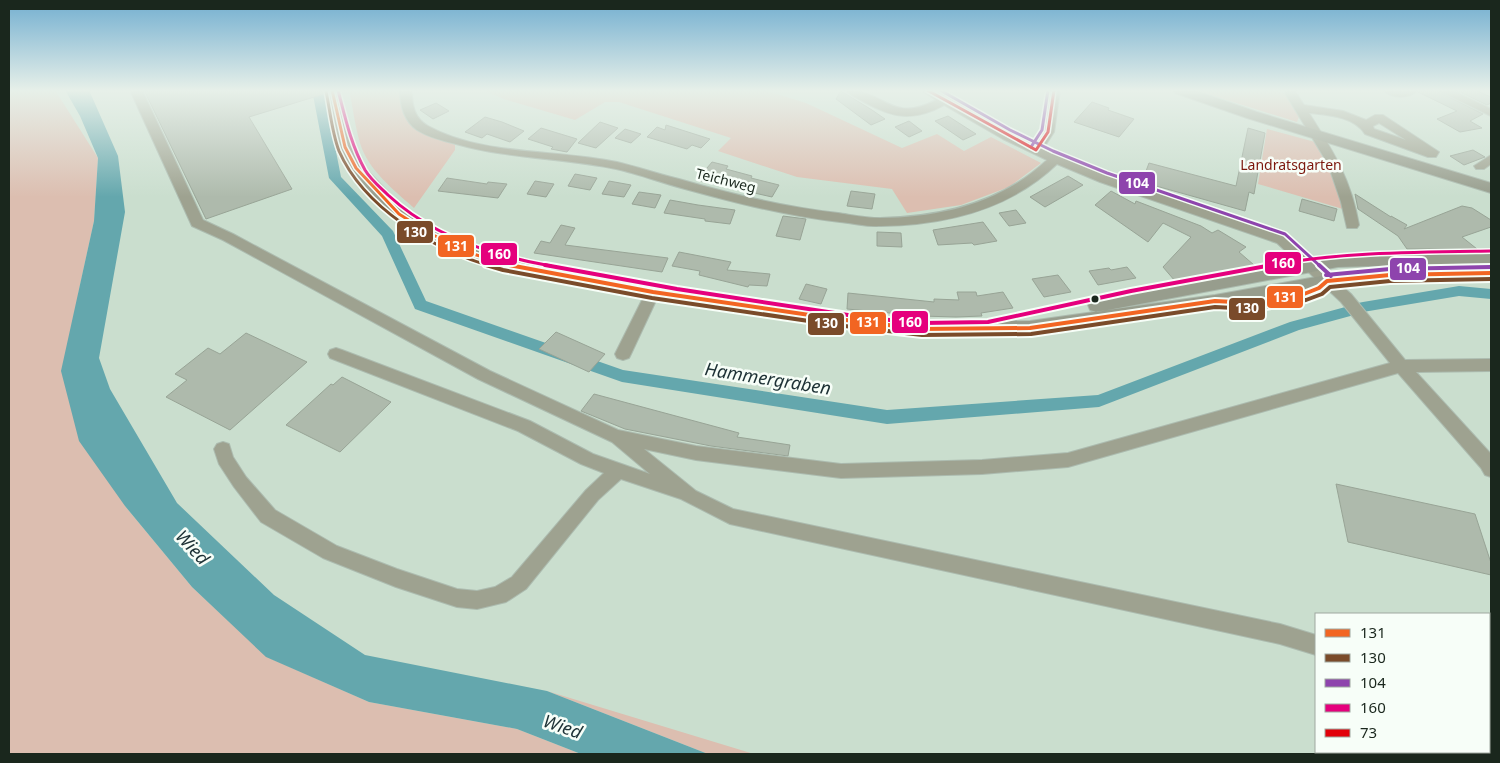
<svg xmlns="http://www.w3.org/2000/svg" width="1500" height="763" viewBox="0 0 1500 763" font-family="'Noto Sans',sans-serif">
  <rect width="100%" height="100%" fill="#cadece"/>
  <path fill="#dcbeb0" d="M9,90h46l43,68 -4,63 -16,73 47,212 67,81 75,70 102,45 148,27 64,25h-572z
    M349,90h51c0,39 24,43 55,55v5l-41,58c-20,-18 -46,-38 -54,-65 -5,-17 -7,-35 -11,-53z
    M483,90h281l42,13 96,45 35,-14 27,17 27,-14 50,26 -32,24 -48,18 -54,8 -15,-24 -95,-12 -79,-26 13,-13 -112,-36h-14l-30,18 -71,-21z
    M1195,90h80l9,3 15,24 -2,5z
    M1267,129l48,13 21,42 7,25 -85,-25z
    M547,691l207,63h-46z"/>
  <path fill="#64a7ad" d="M65,90h24l29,66 7,56 -26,146 11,31 67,114 97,92 91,60 182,36 161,63h-127l-64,-25 -148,-27 -103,-45 -74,-70 -67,-81 -46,-65 -18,-70 33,-150 4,-63 -18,-42z"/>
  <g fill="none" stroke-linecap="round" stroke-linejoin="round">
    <path fill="#64a7ad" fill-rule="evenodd" d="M312,90h12l17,87 52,54 33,70 197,69 264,40 211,-15 192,-73 59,-16 5,1 3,4 -3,4 -55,15 -200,77 -212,17 -265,-42 -207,-73 -33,-73 -53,-58z
      M1459,286l32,3v10l-32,-3 -96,16 -5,-1 -3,-4 3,-4 5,-1z"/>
  </g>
  <path fill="#aebaac" stroke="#98a496" d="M144,90h179l1,4 -75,23 43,72 -86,30z
    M1420,90h15l48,24 -13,7 12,7 -22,4 -23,-13 20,-8 -39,-19z
    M1456,90h19l16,7v6l-4,2z
    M841,91l31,19 13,9 -14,6 -35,-26z
    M1092,102l17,6 -1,2 26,9 -15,18 -45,-15z
    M436,103l13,8 -16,8 -13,-9z
    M948,116l28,18 -13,6 -28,-19z
    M485,117l17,5 22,9 -14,11 -23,-8 -5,4 -17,-6z
    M909,121l13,10 -13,6 -14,-10z
    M600,122l18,6 -22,20 -18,-5z
    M666,125l44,14 -9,9 -9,-3 -5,4 -40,-12 10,-10 8,3z
    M541,128l36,11 -10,13 -16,-3 2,-2 -25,-8z
    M1248,128l17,5 -11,61 -5,-2 -4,19 -103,-29 7,-19 87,23z
    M625,129l16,5 -10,9 -16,-5z
    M1473,150l12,7 -21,8 -14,-9z
    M712,162l16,4 -2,3 26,7 -1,2 28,7 -7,12 -75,-17z
    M575,174l22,4 -7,12 -22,-4z
    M1068,176l15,9 -38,22 -15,-10z
    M447,178l40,6 1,-2 19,2 -9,14 -60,-7z
    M535,181l19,3 -8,13 -19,-3z
    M609,181l22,4 -7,12 -22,-3z
    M851,191l24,3 -3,15 -25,-3z
    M1111,191l24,13 1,-3 65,25 11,7 6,-3 28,17 -7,5 15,13 -79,16 -12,-14 28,-30 -28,-14 -15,19 -53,-37z
    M639,192l22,3 -6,13 -23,-4z
    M1355,194l36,23v-1l16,9 -3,4 58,-23 10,2 19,12v7l-29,10 15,12h-70l-9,-13 -40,-27z
    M1302,199l35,10 -3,12 -35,-10z
    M670,200l28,5 37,5 -5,14 -25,-3v-2l-41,-6z
    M1016,210l10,13 -17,3 -10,-13z
    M783,216l23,3 -6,21 -24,-4z
    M983,222l14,19 -23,4 -2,-2 -34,2 -5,-15z
    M561,225l14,3 -10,17 103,13 -6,14 -128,-19 7,-12 9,2z
    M877,232l24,1 1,14 -25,-1z
    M679,252l52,10 -4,8 43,4 -3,12 -18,-1 -1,2 -49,-12 1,-4 -28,-5z
    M1127,267l9,11 -38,7 -9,-14 20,-3 2,2z
    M1058,275l13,17 -27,5 -12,-18z
    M806,284l21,5 -6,15 -22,-5z
    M957,292h19l1,4 26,-4 10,16 -32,5 1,3 -26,1 -35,-1 -74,-7 1,-16 86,9v-3l25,1z
    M556,332l49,22 -16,18 -50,-23z
    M246,333l61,29 -77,68 -64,-33 21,-17 -12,-6 33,-26 12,6z
    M342,377l49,25 -51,50 -54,-27 45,-41 2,1z
    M594,394l145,39 -2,4 53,8 -2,11 -77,-10 -86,-17 -44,-18z
    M1336,484l139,30 16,49v12l-143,-33z"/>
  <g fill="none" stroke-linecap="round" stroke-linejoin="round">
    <defs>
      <path id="minor" d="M130,90h12l61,130 30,14 257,137 128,59 78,16 145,18 141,-4 86,-7 322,-90 -49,-61 -15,-14c-26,17 -79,25 -109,17l-2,-4 2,-4 5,-1c33,1 67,2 95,-16l-40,-37 -177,-61 -43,-18c-48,46 -111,61 -176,62 -14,1 -28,-3 -41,-4 -53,-6 -104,-19 -155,-33 -23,-6 -46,-15 -69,-20 -53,-11 -108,-10 -160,-25 -13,-3 -28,-7 -39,-14 -13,-9 -17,-25 -17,-40h12c0,15 2,28 16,36 54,30 129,23 189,36 21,5 41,12 62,17 52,15 105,28 159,34 14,2 28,5 42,5 62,-1 121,-15 167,-58l-44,-21 -59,-34c-29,16 -49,14 -78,-2 -7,-4 -15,-7 -20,-13 39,0 45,34 90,10l-15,-10h14l99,54 8,-12 6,-42h12l-6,42 -11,17 67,27 177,61 64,57 54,66 86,-1v12l-75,1 75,82v23l-6,-2 -4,-7 -83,-95 -330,94 -86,7 -141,4 -145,-18 -52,-11 52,42 37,18 547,115 36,11v20l-36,-11 -550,-120 -49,-25 -60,-20 -23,21 -72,89 -20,13 -29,7 -20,-2 -61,-20 -73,-29 -62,-36 -27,-35 -15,-23 -5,-15 3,-5 6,-2 6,2 4,13 13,20 29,33 62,36 60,23 60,20 20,2 18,-4 17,-10 74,-87 18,-17 -23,-9 -63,-33 -188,-73 -2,-4 2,-4 6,-2 6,2 188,71 63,33 57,20 -38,-32 -134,-63 -255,-139 -31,-14z
        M1383,90h35c-9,9 -26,9 -35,0z
        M1437,90h15l39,19v7z
        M1287,91h8l9,14 39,6 23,9 9,-5h8l56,37 -3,5h-8l-63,-23c-11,-18 -38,-19 -56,-21 24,38 42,66 50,112l-2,3h-10l-6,-26 -13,-38 -43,-71zM1379,123l27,17 -32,-11 -1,-3z
        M1491,155v9l-7,5h-8l-2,-3z
        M653,287l5,1 2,4 -29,62 -2,4 -6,2 -6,-2 -2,-4 33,-66z
        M1489,684l2,1v22l-2,-1z"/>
      <path id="major" d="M325,90h14l14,57 10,19 42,44 30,19 44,21 27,8 147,28 184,26 85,10 108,-1 185,-26 112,-20 63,-6 101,-2v12l-101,2 -63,6 -112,20 -185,28 -108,1 -85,-10 -184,-28 -149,-28 -37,-12 -44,-21 -30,-19 -17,-16 -28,-34 -11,-21z
        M1173,90h21l63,22 234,71v10l-244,-75 -72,-25z
        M1491,251v12l-153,4 -241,45 -7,-2 -2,-5 2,-5 7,-2 241,-43z"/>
    </defs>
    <use href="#minor" stroke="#acbbaf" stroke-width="2"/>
    <use href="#major" stroke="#acbbaf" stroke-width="2"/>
    <use href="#minor" fill="#9ea290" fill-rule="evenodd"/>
    <use href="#major" fill="#979d8d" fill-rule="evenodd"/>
    <defs>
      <path id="bus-1-far1" d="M332,90l13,57 11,21 43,46 30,19 44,21 42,12"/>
      <path id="bus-1" d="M509,265l144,27 184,27 85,10 108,-1 185,-27 39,2 50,-9 15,-6 8,-7 63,-6 101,-2"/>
      <path id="bus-2-far1" d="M326,91c4,19 6,42 13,60 25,57 94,98 151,115"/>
      <path id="bus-2" d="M486,265l17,5 149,28 184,27 86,10 109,-1 184,-27 39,2 52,-9 16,-6 8,-7 60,-6 101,-2"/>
      <path id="bus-3-far1" d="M940,90l70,40 43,21 54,22 178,61 35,32
        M1031,147l11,-17 6,-40"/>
      <path id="bus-3" d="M1319,265l12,11
        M1326,275l64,-6 101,-2"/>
      <path id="bus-4-far1" d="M338,90c7,27 13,55 27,80 6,10 15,17 23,25 44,41 105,61 163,71
        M1265,266c75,-14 150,-14 226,-15"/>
      <path id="bus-4" d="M545,265l132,24 191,29 55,5 65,-1 143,-31 141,-26"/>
      <path id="bus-5" d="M927,90l109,60 12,-18 6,-42"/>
    </defs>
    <use href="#bus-1-far1" stroke="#f7fef8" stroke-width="6"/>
    <use href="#bus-1" stroke="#f7fef8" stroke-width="8"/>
    <use href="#bus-2-far1" stroke="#f7fef8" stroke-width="6"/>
    <use href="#bus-2" stroke="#f7fef8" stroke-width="8"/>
    <use href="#bus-3-far1" stroke="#f7fef8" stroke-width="6"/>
    <use href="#bus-3" stroke="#f7fef8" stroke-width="8"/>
    <use href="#bus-4-far1" stroke="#f7fef8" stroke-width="6"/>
    <use href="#bus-4" stroke="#f7fef8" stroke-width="8"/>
    <use href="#bus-5" stroke="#f7fef8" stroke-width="6"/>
    <use href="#bus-1-far1" stroke="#f26522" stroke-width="3"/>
    <use href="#bus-1" stroke="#f26522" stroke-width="4"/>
    <use href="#bus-2-far1" stroke="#7a4b2a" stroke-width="3"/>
    <use href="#bus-2" stroke="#7a4b2a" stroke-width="4"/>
    <use href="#bus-3-far1" stroke="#8e44ad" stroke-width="3"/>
    <use href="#bus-3" stroke="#8e44ad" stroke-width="4"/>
    <use href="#bus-4-far1" stroke="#e5007d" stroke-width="3"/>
    <use href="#bus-4" stroke="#e5007d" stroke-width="4"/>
    <use href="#bus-5" stroke="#e2000a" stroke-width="3"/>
  </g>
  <linearGradient id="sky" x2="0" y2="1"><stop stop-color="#73afd0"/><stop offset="0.46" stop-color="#e7f0e9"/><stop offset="1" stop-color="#e7f0e9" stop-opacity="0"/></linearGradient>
  <rect width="1500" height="197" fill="url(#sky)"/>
  <circle fill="#1a271d" stroke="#f7fef8" stroke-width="2" cx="1095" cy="299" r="4.5"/>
  <g text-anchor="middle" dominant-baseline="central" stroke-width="5" stroke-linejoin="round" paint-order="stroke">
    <g font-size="14" fill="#7c180d" stroke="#f7fef8">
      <text x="1291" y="164">Landratsgarten</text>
    </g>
    <g font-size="14" fill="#1a271d" stroke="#f7fef8">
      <text transform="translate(726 180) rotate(14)">Teichweg</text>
    </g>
    <g font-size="18" font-style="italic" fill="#1d3135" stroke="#f7fef8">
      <text transform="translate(768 378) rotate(9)">Hammergraben</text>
      <text transform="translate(193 547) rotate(47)">Wied</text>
      <text transform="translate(563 726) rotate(19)">Wied</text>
    </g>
  </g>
  <g stroke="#f7fef8" stroke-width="2">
    <rect x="1118" y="171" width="38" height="24" rx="5" fill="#8e44ad"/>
    <rect x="396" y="220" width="38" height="24" rx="5" fill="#7a4b2a"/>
    <rect x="437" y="234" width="38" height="24" rx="5" fill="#f26522"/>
    <rect x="480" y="242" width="38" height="24" rx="5" fill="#e5007d"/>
    <rect x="1264" y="251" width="38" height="24" rx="5" fill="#e5007d"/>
    <rect x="1389" y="257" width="38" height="24" rx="5" fill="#8e44ad"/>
    <rect x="1266" y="285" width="38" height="24" rx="5" fill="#f26522"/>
    <rect x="1228" y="297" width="38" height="24" rx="5" fill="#7a4b2a"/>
    <rect x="891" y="310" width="38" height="24" rx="5" fill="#e5007d"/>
    <rect x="849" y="311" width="38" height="24" rx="5" fill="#f26522"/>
    <rect x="807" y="312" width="38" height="24" rx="5" fill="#7a4b2a"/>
  </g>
  <g font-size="14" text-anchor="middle" font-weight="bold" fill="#fff">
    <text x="1137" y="188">104</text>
    <text x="415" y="237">130</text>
    <text x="456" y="251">131</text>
    <text x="499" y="259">160</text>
    <text x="1283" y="268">160</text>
    <text x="1408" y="273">104</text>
    <text x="1285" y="302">131</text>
    <text x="1247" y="313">130</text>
    <text x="910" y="327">160</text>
    <text x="868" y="327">131</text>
    <text x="826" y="328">130</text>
  </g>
  <rect width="1500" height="763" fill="none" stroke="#1a271d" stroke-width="20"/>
  <rect x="1315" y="613" width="175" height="140" fill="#f7fef8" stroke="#9fa8a0"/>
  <rect x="1325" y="629" width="25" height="8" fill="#f26522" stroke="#9fa8a0"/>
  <text x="1360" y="638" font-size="15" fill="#1a271d">131</text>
  <rect x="1325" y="654" width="25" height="8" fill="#7a4b2a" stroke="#9fa8a0"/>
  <text x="1360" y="663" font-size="15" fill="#1a271d">130</text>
  <rect x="1325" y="679" width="25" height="8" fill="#8e44ad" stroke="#9fa8a0"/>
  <text x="1360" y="688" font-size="15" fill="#1a271d">104</text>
  <rect x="1325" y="704" width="25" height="8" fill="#e5007d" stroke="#9fa8a0"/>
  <text x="1360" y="713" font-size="15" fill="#1a271d">160</text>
  <rect x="1325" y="729" width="25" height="8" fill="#e2000a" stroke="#9fa8a0"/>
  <text x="1360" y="738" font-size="15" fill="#1a271d">73</text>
</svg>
